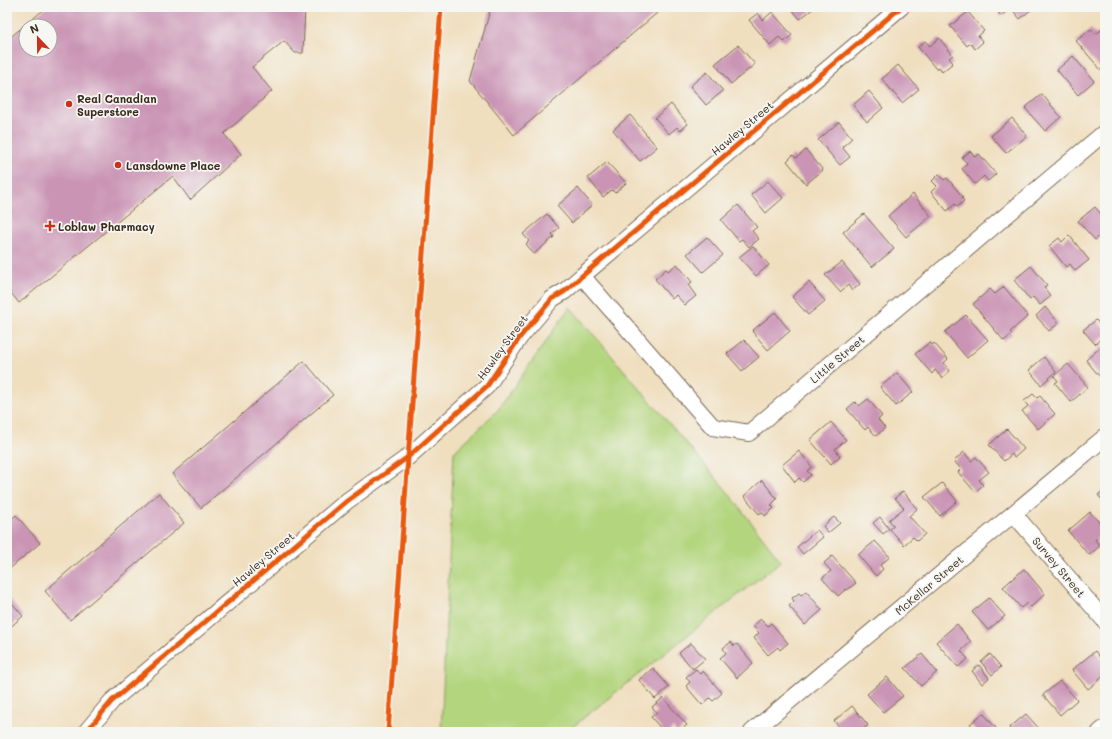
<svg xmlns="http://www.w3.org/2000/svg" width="1112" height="739" viewBox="0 0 1112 739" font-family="Mali,sans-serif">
  <rect width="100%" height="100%" fill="#f6f6f2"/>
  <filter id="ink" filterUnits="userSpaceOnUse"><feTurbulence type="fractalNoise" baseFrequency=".025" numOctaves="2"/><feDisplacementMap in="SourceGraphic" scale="8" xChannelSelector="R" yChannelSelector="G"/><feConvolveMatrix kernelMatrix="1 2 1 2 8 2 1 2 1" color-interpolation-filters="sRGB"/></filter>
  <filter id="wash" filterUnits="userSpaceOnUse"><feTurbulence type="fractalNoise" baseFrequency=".012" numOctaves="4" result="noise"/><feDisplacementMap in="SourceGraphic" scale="16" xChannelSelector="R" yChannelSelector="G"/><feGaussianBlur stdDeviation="0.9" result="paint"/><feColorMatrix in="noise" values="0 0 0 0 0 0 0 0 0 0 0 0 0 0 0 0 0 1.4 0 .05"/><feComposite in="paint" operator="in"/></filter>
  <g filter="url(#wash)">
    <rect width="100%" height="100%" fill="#f0dfbf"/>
    <path fill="#b3d57e" stroke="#77804e" d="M570,307l157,184 54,70 -215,171h-125l13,-280 44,-42z"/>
    <g id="blocks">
      <path fill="#ca94b5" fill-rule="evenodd" d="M47,7h258l-2,46h-8l-11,-12 -32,26 20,24 -48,43 17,20 -51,46 -17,-24 -154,127 -12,-15v-248zM26,26h24v24h-24z
        M491,7h173l-150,128 -44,-54z
        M790,7h25l-15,12z
        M994,7h38l1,1 -13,11 -9,-11 -10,8z
        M772,12l20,23 -8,7 -5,-5 -9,8 -21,-25 9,-7 5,7z
        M968,12l16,19 -6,5 5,6 -8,7 -5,-6 -3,3 -17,-20z
        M1091,29l5,5 5,-4 4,5v31l-4,4 -25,-29z
        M939,38l14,17 -4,3 4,5 -11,9 -3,-5 -3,2 -18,-22 7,-6 5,5z
        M738,45l17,19 -24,20 -16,-20z
        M1073,56l21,25 -16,14 -21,-25z
        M898,65l21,24 -17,14 -20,-24z
        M707,72l16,19 -17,14 -16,-19z
        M869,91l14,17 -16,14 -14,-17z
        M1042,94l19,23 -16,14 -20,-23z
        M671,104l17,20 -8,7 -3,-4 -8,7 -14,-16z
        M630,115l27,32 -17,14 -27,-31z
        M1012,118l15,18 -21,17 -15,-17z
        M839,122l13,16 -10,9 8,10 -10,8 -22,-25z
        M806,150l17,20 -17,14 -19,-23 6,-6 3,3z
        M970,151l5,6 4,-3 17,20 -8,7 -4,-5 -9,8 -13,-15 5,-6 -5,-5z
        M607,162l19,21 -11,10 -3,-3 -9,7 -15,-19z
        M939,174l5,6 3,-2 16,19 -1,1 2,3 -7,6 -2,-3 -8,7 -16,-19 6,-6 -5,-5z
        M768,181l15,17 -17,15 -15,-18z
        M578,188l14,17 -20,18 -15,-17z
        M913,194l18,22 -25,21 -18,-21z
        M738,205l19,22 -5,4 7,8 -10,8 -7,-8 -3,2 -18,-21z
        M1095,207l10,12v13l-10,8 -17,-19z
        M547,214l12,14 -7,6 2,3 -20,17 -8,-10 3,-3 -6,-7z
        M864,214l30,35 -22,18 -29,-35z
        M1069,235l20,25 -14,11 -5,-7 -4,3 -17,-21 10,-8 3,4z
        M707,237l16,18 -20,17 -16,-18z
        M753,246l16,19 -13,11 -17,-19z
        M842,262l18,22 -8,7 -4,-6 -8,7 -15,-17z
        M677,264l15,18 -4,3 8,11 -11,9 -9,-10 -4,4 -17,-20 11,-10 2,2z
        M1031,266l16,19 -3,3 7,8 -11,9 -7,-8 -3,3 -16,-20z
        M809,282l16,19 -17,14 -16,-18z
        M1004,287l24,29 -18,16 2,2 -8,7 -31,-37 17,-15 5,5z
        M1045,307l14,16 -10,8 -13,-15z
        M775,312l15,19 -22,19 -16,-19z
        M966,315l22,25 -21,18 -22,-26z
        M1096,320l9,10v5l-10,9 -12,-14z
        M744,340l15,17 -17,14 -15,-17z
        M930,342l2,3 2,-2 14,16 -4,4 6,8 -8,7 -7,-8 -3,4 -17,-20z
        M1102,346l3,4v23l-5,4 -14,-17z
        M1044,357l12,15 -15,13 -12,-15z
        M304,361l29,34 -132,113 -29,-34z
        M1068,364l20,23 -17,15 -16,-19 3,-2 -4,-5z
        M897,373l16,19 -17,14 -16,-19z
        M1033,394l4,4 3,-2 15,18 -17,15 -16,-18 6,-5 -4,-5z
        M868,399l14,17 -4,4 7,8 -9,8 -8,-9 -3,3 -18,-21 8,-7 4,4z
        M831,422l15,18 -11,9 5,7 -9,8 -21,-24z
        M1007,429l17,20 -10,9 -2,-4 -8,7 -15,-16z
        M799,451l13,16 -5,4 4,4 -8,7 -4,-4 -4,4 -13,-17z
        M964,452l7,9 5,-4 13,15 -10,8 4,5 -8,7 -17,-20 3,-3 -7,-8z
        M762,480l15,19 -6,6 3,3 -9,8 -3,-4 -3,2 -15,-18z
        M942,483l15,18 -17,15 -16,-19z
        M1105,489v14l-7,-8z
        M903,491l14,18 -8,7 16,18 -8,7 -4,-4 -9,8 -14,-16 4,-3 -5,-6 15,-12 -9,-10z
        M159,493l25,30 -114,97 -25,-29z
        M1090,512l15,17v3l-10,8 5,6 -11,9 -21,-24z
        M16,515l24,28 -33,28v-48z
        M834,517l6,6 -12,10 -5,-7z
        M880,517l9,12 -6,5 -10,-11z
        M817,530l6,7 -20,17 -6,-7z
        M875,541l15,16 -10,8 3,4 -7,7 -18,-21z
        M832,556l24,27 -9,7 -1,-1 -8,7 -16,-18 9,-7 -7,-8z
        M1024,569l21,25 -14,13 -4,-4 -6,5 -18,-21z
        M806,591l16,19 -17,15 -16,-19 5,-5 -2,-3 7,-5 2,2z
        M7,597l16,19 -16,14z
        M989,598l16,18 -17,14 -16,-18z
        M761,619l7,7 3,-3 17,20 -8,7 -2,-3 -10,8 -14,-17 5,-5 -6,-7z
        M957,624l14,18 -10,9 7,8 -10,8 -22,-25z
        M731,642l3,4 3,-2 16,19 -16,15 -17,-20 6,-5 -3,-5z
        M691,643l14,16 -12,10 -14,-16z
        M1095,651l10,13v11l-17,14 -16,-19z
        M922,654l15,18 -16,14 -16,-18z
        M990,654l11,13 -9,8 -11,-13z
        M979,665l10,13 -7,6 -10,-13z
        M653,668l16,19 -14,12 -16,-19z
        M696,669l4,5 3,-3 19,22 -9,8 -3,-3 -8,7 -16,-19 4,-4 -4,-5z
        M887,677l16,19 -20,16 -16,-18z
        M1060,681l17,19 -17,15 -17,-20z
        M663,698l24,27 -9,7h-2l-3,-4 -5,4h-4l-13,-15 6,-4 -5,-6z
        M852,706l16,19 -8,7h-16l-10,-11z
        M983,713l13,15 -4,4h-15l-7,-8z
        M1026,714l16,18h-30l-3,-4z"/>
    </g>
  </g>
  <g filter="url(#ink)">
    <use href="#blocks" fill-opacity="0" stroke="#7a6956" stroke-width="1"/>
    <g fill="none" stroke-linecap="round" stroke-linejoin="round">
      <defs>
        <path id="minor" d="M582,276l131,151 36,6 356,-301
          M1014,514l91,107
          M86,732l26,-31 235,-200 61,-44 79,-71 33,-49 32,-38 13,-8 17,-15 319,-269
          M752,732l353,-295
          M1100,732l5,-4"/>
      </defs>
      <use href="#minor" stroke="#7a6956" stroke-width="18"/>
      <use href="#minor" stroke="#fff" stroke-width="16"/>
      <defs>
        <path id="cycleway" d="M86,732l26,-31 235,-200 61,-44 79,-71 33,-49 32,-38 13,-8 17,-15 319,-269
          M388,732l53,-725"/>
      </defs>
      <use href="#cycleway" stroke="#f6f6f2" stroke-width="8"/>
      <use href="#cycleway" stroke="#e8590c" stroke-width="5"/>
    </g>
  </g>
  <g fill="#c8321e" stroke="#f6f6f2" stroke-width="1.5">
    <circle cx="69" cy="104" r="4"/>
    <circle cx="118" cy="165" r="4"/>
    <path d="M48 220h4v4h4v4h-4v4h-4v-4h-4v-4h4z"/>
  </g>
  <g text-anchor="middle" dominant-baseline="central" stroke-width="3.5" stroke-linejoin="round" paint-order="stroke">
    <g font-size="11" font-weight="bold" fill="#3b2a1e" stroke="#f6f6f2" text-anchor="start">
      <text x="77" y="98">Real Canadian<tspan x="77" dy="13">Superstore</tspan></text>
      <text x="126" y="165">Lansdowne Place</text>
      <text x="58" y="226">Loblaw Pharmacy</text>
    </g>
    <g font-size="11" fill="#3b2a1e" stroke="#f6f6f2">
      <text transform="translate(742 128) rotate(-40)">Hawley Street</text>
      <text transform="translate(502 347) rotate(-54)">Hawley Street</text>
      <text transform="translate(837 359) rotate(-40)">Little Street</text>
      <text transform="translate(263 559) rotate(-40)">Hawley Street</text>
      <text transform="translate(1059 567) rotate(50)">Survey Street</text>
      <text transform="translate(929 585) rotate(-40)">McKellar Street</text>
    </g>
  </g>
  <rect width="1112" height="739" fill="none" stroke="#f6f6f2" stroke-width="24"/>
  <g transform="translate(38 38) rotate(338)"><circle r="19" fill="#f6f6f2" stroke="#aba49d"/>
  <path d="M0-3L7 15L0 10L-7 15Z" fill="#c8321e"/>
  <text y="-6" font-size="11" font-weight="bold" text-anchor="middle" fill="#3b2a1e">N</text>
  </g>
</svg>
